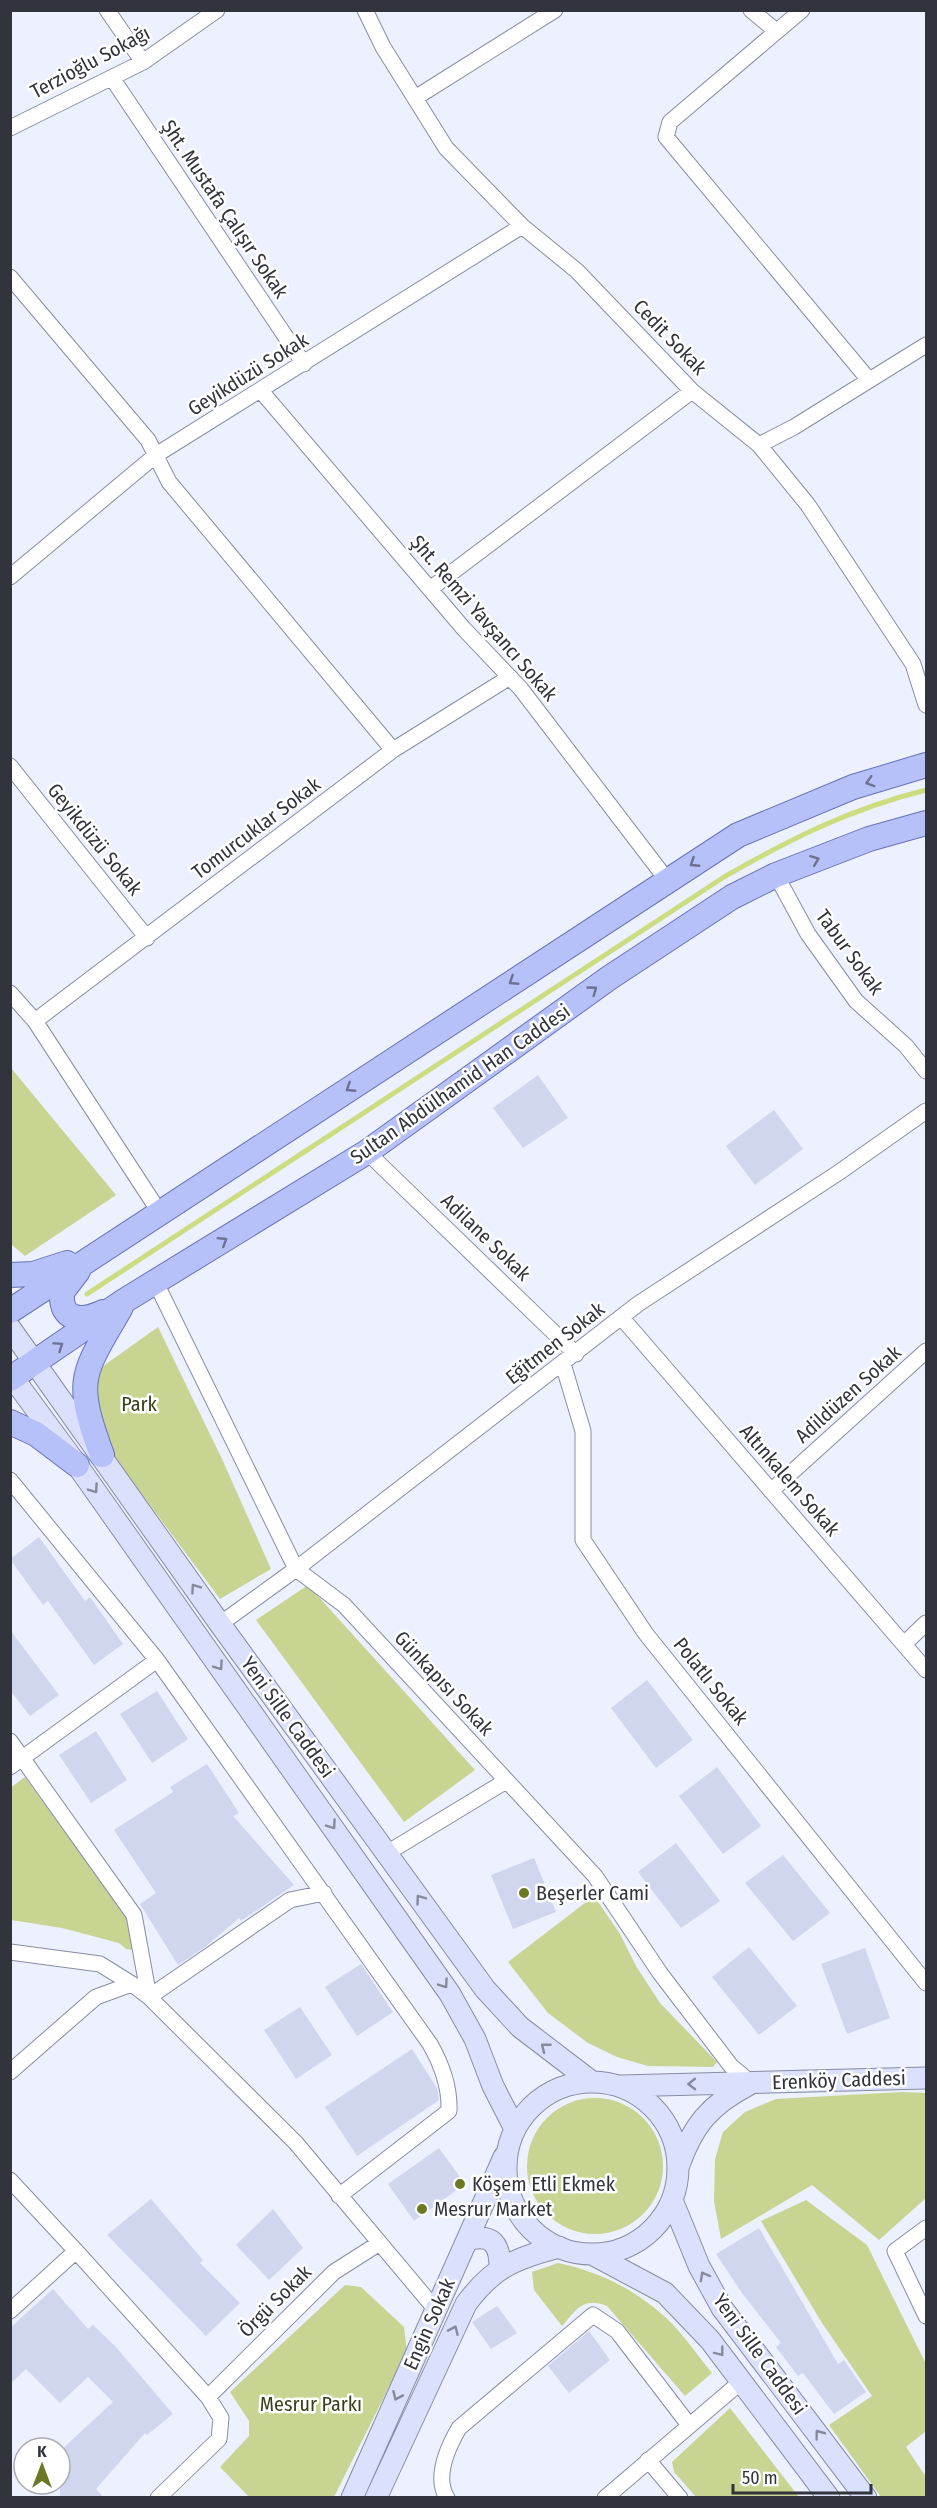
<svg xmlns="http://www.w3.org/2000/svg" width="937" height="2508" viewBox="0 0 937 2508" font-family="'Fira Sans Condensed',sans-serif">
  <rect width="100%" height="100%" fill="#ecf0ff"/>
  <path fill="#c8d491" d="M11,1068l105,127 -91,61 -14,-12z
    M158,1327l64,132 49,110 -51,30 -146,-196 4,-19z
    M308,1585l167,185 -71,52 -148,-202z
    M25,1777l114,157 -5,16 -8,-1 -7,-6 -57,-15 -51,-8 -1,-132z
    M594,1896l26,38 16,32 24,37 57,59 -4,5 -65,-1 -31,-9 -29,-14 -40,-30 -40,-51z
    M902,2092l24,1v105l-47,42 -67,-55 -91,54 -7,-38 1,-42 8,-27 22,-20 31,-13z
    M527 2166a68 68 0 1 1 136 0a68 68 0 1 1-136 0Z
    M806,2200l61,45 59,119v67l-20,16 20,30v20h-45l-52,-72 43,-29 -50,-73 -61,-102z
    M558,2263c40,8 76,26 106,53 18,16 33,39 48,57l-27,23 -78,-90c-24,-10 -31,4 -45,20l-28,-36 -2,-18z
    M345,2285l16,2 43,40 3,24 -73,146h-85l-29,-30 29,-31v-15l-19,-29z
    M730,2408l69,89h-103l-22,-25 -2,-10z"/>
  <g fill="none" stroke-linecap="round" stroke-linejoin="round">
    <path stroke="#ccdd80" stroke-width="5" d="M87,1294l637,-417c68,-39 126,-68 202,-87"/>
  </g>
  <path fill="#d0d6ee" d="M538,1075l30,43 -45,30 -30,-40z
    M774,1110l29,39 -48,36 -29,-39z
    M39,1537l46,64 5,-4 33,47 -29,21 -46,-64 -5,4 -33,-46z
    M10,1630l49,65 -29,21 -20,-26z
    M647,1680l46,60 -37,28 -45,-60z
    M157,1691l31,48 -36,24 -32,-49z
    M96,1731l31,49 -36,23 -32,-48z
    M207,1764l32,49 -6,3 61,69 -53,36 -2,-3 -34,29 -27,18 -38,-61 16,-11 -42,-63 59,-38 -3,-5z
    M717,1767l44,59 -38,28 -44,-58z
    M676,1843l44,58 -39,27 -43,-56z
    M783,1855l47,58 -37,28 -48,-58z
    M534,1858l22,54 -43,17 -22,-54z
    M749,1947l48,59 -38,29 -47,-58z
    M865,1948l25,70 -43,16 -26,-70z
    M361,1964l32,48 -36,24 -32,-49z
    M300,2007l32,48 -36,24 -32,-49z
    M412,2049l25,39 2,12 -82,56 -32,-49z
    M439,2148l26,36 -51,37 -26,-37z
    M151,2199l52,61 -3,3 40,40 -34,33 -99,-101z
    M273,2209l30,39 -34,32 -33,-35z
    M759,2228l79,136 6,-4 22,32 -32,22 -31,-41 -5,3 -22,-29 5,-4 -39,-50 -26,-39z
    M53,2289l35,40 5,-4 22,21 58,68 -26,21 -2,-2 -49,56 8,9h-44v-47l53,-49 -25,-25 -28,26 -34,-34 -16,15v-56z
    M497,2306l20,27 -26,16 -19,-27z
    M589,2331l21,29 -41,33 -21,-27z"/>
  <g fill="none" stroke-linecap="round" stroke-linejoin="round">
    <defs>
      <path id="street" d="M107,10l36,52
        M365,10l18,37 63,101 76,78 55,45 115,120 67,54 49,60 105,159 13,41
        M751,10l25,21
        M802,10l-132,112 -4,15 203,243
        M112,78l192,286
        M415,98l140,-88
        M10,128l133,-66 74,-52
        M10,277l138,163 21,42 224,268
        M261,391l203,238 57,60 146,191
        M759,445l35,-18 132,-82
        M10,577l146,-122 366,-229
        M430,589l262,-198
        M10,766l137,172
        M776,875l32,59 48,67 50,45 20,25
        M10,993l25,28 125,192
        M35,1021l358,-271 117,-73
        M367,1152l209,202
        M156,1283l140,286 48,36 251,271 65,97 71,93 20,17
        M621,1317l305,353
        M563,1364l20,67v109l63,94 280,349
        M10,1480l147,180 273,384c12,21 20,43 19,67l-110,85
        M771,1491l155,-140
        M220,1624l76,-55 342,-265 200,-131 88,-62
        M904,1644l22,-21
        M10,1741l124,174 15,82
        M10,1767l147,-107
        M387,1853l119,-72
        M10,1952l90,12 32,20
        M149,1997l141,-97 34,-7
        M10,2072l86,-75 36,-13 17,13 147,146 140,167
        M10,2180l66,71 -66,60
        M926,2228l-31,23 31,65
        M76,2251l132,146 13,21 -2,21 -61,59
        M208,2397l126,-125 44,-28
        M648,2460l32,38
        M447,2498c-13,-21 1,-51 12,-70l134,-113 24,16 72,94
        M605,2498l138,-118"/>
      <path id="secondary" d="M10,1328l210,296 265,365 35,38 72,55
        M10,1374l67,91 373,529 25,45 18,47 22,43
        M506 2168a86 86 0 1 1 172 0a86 86 0 1 1-172 0Z
        M621,2086l305,-8
        M679,2165c14,-40 31,-60 69,-80
        M672,2200l27,66 23,42 144,190
        M467,2240c25,-7 33,4 33,28
        M592,2254l73,39 45,47 119,158
        M352,2498l152,-341
        M376,2498l90,-194c27,-37 50,-46 93,-57"/>
      <path id="primary" d="M78,1271l-16,21c-2,30 20,30 41,20
        M10,1275l23,-1 34,-11
        M10,1311l728,-476 115,-48 73,-22
        M10,1379l114,-78 243,-149 242,-174 123,-81 44,-22 93,-36 57,-16
        M10,1422l26,12 41,31
        M102,1455c-29,-78 -19,-81 19,-148"/>
    </defs>
    <use href="#street" stroke="#888da4" stroke-width="17"/>
    <use href="#secondary" stroke="#888da4" stroke-width="23"/>
    <use href="#primary" stroke="#6873b5" stroke-width="26"/>
    <use href="#street" stroke="#fff" stroke-width="15"/>
    <use href="#secondary" stroke="#dbe0fc" stroke-width="21"/>
    <use href="#primary" stroke="#b6c0f9" stroke-width="24"/>
  </g>
  <defs><path id="oneway-chevron" d="M-2-3.5L2.5 0L-2 3.5" fill="none" stroke-width="1.6" stroke-linecap="round" stroke-linejoin="round" transform="scale(1.5)"/></defs>
  <g stroke="#6d7292">
    <use href="#oneway-chevron" transform="translate(870 782) rotate(163)"/>
    <use href="#oneway-chevron" transform="translate(815 860) rotate(-21)"/>
    <use href="#oneway-chevron" transform="translate(694 863) rotate(147)"/>
    <use href="#oneway-chevron" transform="translate(513 981) rotate(147)"/>
    <use href="#oneway-chevron" transform="translate(593 990) rotate(-36)"/>
    <use href="#oneway-chevron" transform="translate(350 1088) rotate(147)"/>
    <use href="#oneway-chevron" transform="translate(223 1241) rotate(-32)"/>
    <use href="#oneway-chevron" transform="translate(59 1346) rotate(-34)"/>
  </g>
  <g stroke="#868a9c">
    <use href="#oneway-chevron" transform="translate(94 1489) rotate(55)"/>
    <use href="#oneway-chevron" transform="translate(195 1588) rotate(-125)"/>
    <use href="#oneway-chevron" transform="translate(219 1666) rotate(55)"/>
    <use href="#oneway-chevron" transform="translate(332 1825) rotate(55)"/>
    <use href="#oneway-chevron" transform="translate(420 1899) rotate(-126)"/>
    <use href="#oneway-chevron" transform="translate(444 1984) rotate(55)"/>
    <use href="#oneway-chevron" transform="translate(545 2047) rotate(-142)"/>
    <use href="#oneway-chevron" transform="translate(692 2084) rotate(179)"/>
    <use href="#oneway-chevron" transform="translate(704 2276) rotate(-119)"/>
    <use href="#oneway-chevron" transform="translate(454 2330) rotate(-66)"/>
    <use href="#oneway-chevron" transform="translate(720 2352) rotate(52)"/>
    <use href="#oneway-chevron" transform="translate(397 2396) rotate(114)"/>
    <use href="#oneway-chevron" transform="translate(819 2434) rotate(-127)"/>
  </g>
  <g fill="#6c7824" stroke="#fff" stroke-width="2">
    <circle cx="524" cy="1893" r="6"/>
    <circle cx="460" cy="2184" r="6"/>
    <circle cx="422" cy="2209" r="6"/>
  </g>
  <g text-anchor="middle" dominant-baseline="central" stroke-width="5" stroke-linejoin="round" paint-order="stroke">
    <g font-size="20" fill="#31333d" stroke="#fff">
      <text transform="translate(90 62) rotate(-28)">Terzioğlu Sokağı</text>
      <text transform="translate(225 209) rotate(56)">Şht. Mustafa Çalışır Sokak</text>
      <text transform="translate(670 337) rotate(46)">Cedit Sokak</text>
      <text transform="translate(248 374) rotate(-32)">Geyikdüzü Sokak</text>
      <text transform="translate(484 618) rotate(49)">Şht. Remzi Yavşancı Sokak</text>
      <text transform="translate(256 828) rotate(-37)">Tomurcuklar Sokak</text>
      <text transform="translate(95 839) rotate(51)">Geyikdüzü Sokak</text>
      <text transform="translate(850 952) rotate(54)">Tabur Sokak</text>
      <text transform="translate(460 1084) rotate(-35)">Sultan Abdülhamid Han Caddesi</text>
      <text transform="translate(486 1237) rotate(44)">Adilane Sokak</text>
      <text transform="translate(555 1343) rotate(-38)">Eğitmen Sokak</text>
      <text transform="translate(848 1394) rotate(-42)">Adildüzen Sokak</text>
      <text transform="translate(790 1480) rotate(49)">Altınkalem Sokak</text>
      <text transform="translate(711 1681) rotate(51)">Polatlı Sokak</text>
      <text transform="translate(444 1683) rotate(47)">Günkapısı Sokak</text>
      <text transform="translate(288 1717) rotate(54)">Yeni Sille Caddesi</text>
      <text transform="translate(839 2080) rotate(-2)">Erenköy Caddesi</text>
      <text transform="translate(275 2301) rotate(-45)">Örgü Sokak</text>
      <text transform="translate(429 2324) rotate(-66)">Engin Sokak</text>
      <text transform="translate(760 2354) rotate(54)">Yeni Sille Caddesi</text>
    </g>
    <g font-size="20" fill="#393f19" stroke="#fff">
      <text x="139" y="1404">Park</text>
      <text x="311" y="2404">Mesrur Parkı</text>
    </g>
    <g font-size="20" fill="#31333d" stroke="#fff" text-anchor="start">
      <text x="536" y="1893">Beşerler Cami</text>
      <text x="472" y="2184">Köşem Etli Ekmek</text>
      <text x="434" y="2209">Mesrur Market</text>
    </g>
  </g>
  <rect width="937" height="2508" fill="none" stroke="#31333d" stroke-width="24"/>
  <g transform="translate(42 2466)"><circle r="28" fill="#ffffff" stroke="#adadb1" stroke-width="1.5"/>
  <path d="M0-4.5L10 22L0 15L-10 22Z" fill="#6c7824"/>
  <text y="-9" font-size="16" font-weight="bold" text-anchor="middle" fill="#31333d">K</text>
  </g>
  <path d="M733 2484v9h138v-9" fill="none" stroke="#31333d" stroke-width="3"/>
  <text x="742" y="2484" font-size="18" fill="#31333d" stroke="#ffffff" stroke-width="4.5" paint-order="stroke">50 m</text>
</svg>
